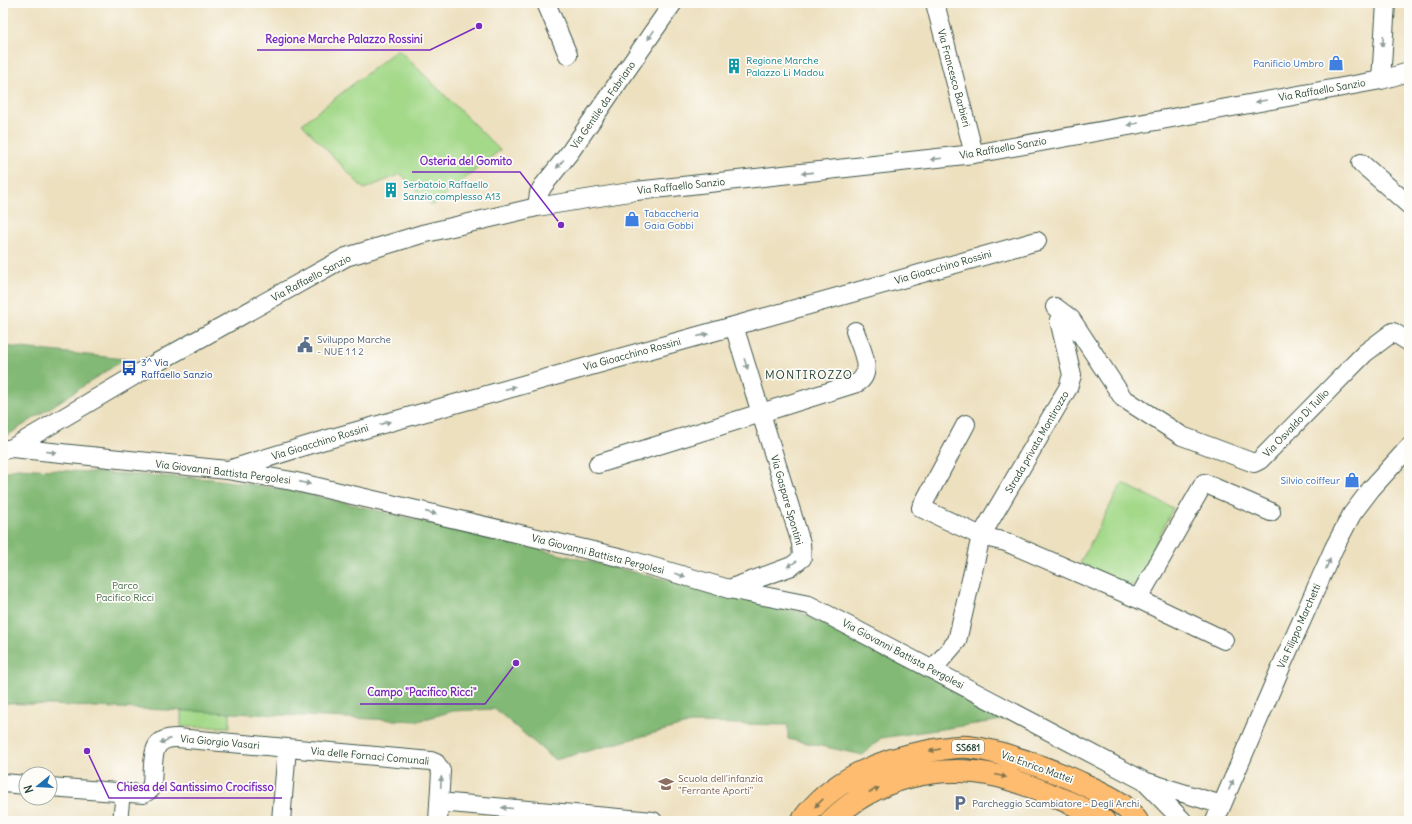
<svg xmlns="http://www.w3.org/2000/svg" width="1412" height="824" viewBox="0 0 1412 824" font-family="Delius,sans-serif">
  <rect width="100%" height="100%" fill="#fdfcf7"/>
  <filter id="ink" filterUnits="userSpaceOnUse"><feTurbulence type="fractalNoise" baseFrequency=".025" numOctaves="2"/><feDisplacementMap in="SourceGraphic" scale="8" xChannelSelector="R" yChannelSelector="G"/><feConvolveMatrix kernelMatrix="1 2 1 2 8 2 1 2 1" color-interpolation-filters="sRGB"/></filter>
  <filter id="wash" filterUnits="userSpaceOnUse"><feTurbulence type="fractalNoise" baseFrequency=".012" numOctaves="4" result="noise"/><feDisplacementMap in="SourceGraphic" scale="16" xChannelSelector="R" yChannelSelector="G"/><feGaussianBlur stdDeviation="0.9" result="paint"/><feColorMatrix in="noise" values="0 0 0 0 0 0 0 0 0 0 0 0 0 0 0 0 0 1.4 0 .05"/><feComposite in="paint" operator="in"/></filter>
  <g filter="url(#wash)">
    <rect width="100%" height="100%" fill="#ede0bf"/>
    <path fill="#a4d98a" stroke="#628b5f" d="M398,49l102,101 -68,56 -31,-32 -37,15 -62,-65z
      M1122,483l51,25 -37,76 -10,2 -46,-23z
      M181,704h49v23h-49z"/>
    <path fill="#83b976" stroke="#517b55" d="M3,346l122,13 -117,76 -5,1z
      M17,468l195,11 84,12 504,121 216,106 -135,20 -18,17 -75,-16v-14l-97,-2 -136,37 -60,-51 -42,2 -35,10 -415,-18v-230z"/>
  </g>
  <g filter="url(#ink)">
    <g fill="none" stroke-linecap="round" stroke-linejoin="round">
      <defs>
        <path id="pedestrian" d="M120,821l3,-28"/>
        <path id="minor" d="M546,3l22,52
          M935,3l39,151
          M1381,80l5,-77
          M1361,163l48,42
          M537,207l2,-14 4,-7 27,-34 103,-149
          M1055,307l16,12 52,79 59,38 72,27 6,-3 105,-107 28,-21 16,10
          M966,424l-45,84 60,28 25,6 132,57 86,41
          M12,448l215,22 65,11 331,77 106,31 80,16 335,176 78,24
          M3,450l9,-2 137,-81 197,-110 76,-23 115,-27 99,-16 338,-37 407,-74 28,-8
          M598,464l259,-81c18,-10 3,-37 -2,-52
          M231,469l94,-29 409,-114 303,-85
          M729,589l63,-23 10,-8 -1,-15 -67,-217
          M1138,599l66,-116 67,29
          M933,669l24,-28 24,-105 87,-148 4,-13 -13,-55
          M3,783l23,2
          M1146,783l37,38
          M50,787l93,7 8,-5c5,-21 -6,-52 26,-51l254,23 5,2 5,8 -3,50
          M439,802l214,19
          M281,821l6,-73
          M1215,821l66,-154 53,-119 18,-34 19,-25 38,-42"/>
        <path id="trunk" d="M802,821c29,-41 79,-62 127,-70 13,-2 25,-5 39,-4 33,4 73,19 104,32 15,7 32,14 46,23 7,4 14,12 19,19
          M831,821c43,-43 108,-59 167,-45 17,4 34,11 51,18 18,8 39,15 55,27"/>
      </defs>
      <use href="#pedestrian" stroke="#3e5549" stroke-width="16"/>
      <use href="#minor" stroke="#3e5549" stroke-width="20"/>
      <use href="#trunk" stroke="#3e5549" stroke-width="24"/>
      <use href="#pedestrian" stroke="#fff" stroke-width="14"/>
      <use href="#minor" stroke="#fff" stroke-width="18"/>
      <use href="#trunk" stroke="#fdbc70" stroke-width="22"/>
    </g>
    <defs><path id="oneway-solid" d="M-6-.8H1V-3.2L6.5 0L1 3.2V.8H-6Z"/></defs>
    <g fill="#8f9e9a">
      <use href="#oneway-solid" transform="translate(651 35) rotate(124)"/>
      <use href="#oneway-solid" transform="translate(1383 41) rotate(94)"/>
      <use href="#oneway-solid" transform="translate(1261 101) rotate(170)"/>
      <use href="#oneway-solid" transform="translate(1133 124) rotate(170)"/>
      <use href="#oneway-solid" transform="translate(936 159) rotate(173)"/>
      <use href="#oneway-solid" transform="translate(560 164) rotate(130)"/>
      <use href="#oneway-solid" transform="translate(807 173) rotate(174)"/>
      <use href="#oneway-solid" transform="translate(703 335) rotate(-15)"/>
      <use href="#oneway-solid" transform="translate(746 364) rotate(72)"/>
      <use href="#oneway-solid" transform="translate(510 388) rotate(-16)"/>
      <use href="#oneway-solid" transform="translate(385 423) rotate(-16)"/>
      <use href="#oneway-solid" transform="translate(51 452) rotate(6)"/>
      <use href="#oneway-solid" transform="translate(305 483) rotate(13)"/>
      <use href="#oneway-solid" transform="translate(431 513) rotate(13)"/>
      <use href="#oneway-solid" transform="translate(792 564) rotate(149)"/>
      <use href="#oneway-solid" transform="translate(1328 564) rotate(-66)"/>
      <use href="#oneway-solid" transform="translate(680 575) rotate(16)"/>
      <use href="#oneway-solid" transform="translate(165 741) rotate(155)"/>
      <use href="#oneway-solid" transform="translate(441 782) rotate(-87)"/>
      <use href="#oneway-solid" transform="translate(1231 785) rotate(-67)"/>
      <use href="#oneway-solid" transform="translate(507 808) rotate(-175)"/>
    </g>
    <g fill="#83764f">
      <use href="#oneway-solid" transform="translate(935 750) rotate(169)"/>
      <use href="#oneway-solid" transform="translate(1001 776) rotate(14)"/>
      <use href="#oneway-solid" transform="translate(874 790) rotate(-26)"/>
      <use href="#oneway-solid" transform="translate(819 803) rotate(137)"/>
    </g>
  </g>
  <defs>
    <symbol id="shop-bare" viewBox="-9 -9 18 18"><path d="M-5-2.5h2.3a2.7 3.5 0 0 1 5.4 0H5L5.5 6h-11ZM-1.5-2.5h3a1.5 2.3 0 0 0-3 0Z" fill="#3f7fe0" stroke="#fdfcf7" stroke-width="2.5" paint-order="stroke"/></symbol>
    <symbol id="building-bare" viewBox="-9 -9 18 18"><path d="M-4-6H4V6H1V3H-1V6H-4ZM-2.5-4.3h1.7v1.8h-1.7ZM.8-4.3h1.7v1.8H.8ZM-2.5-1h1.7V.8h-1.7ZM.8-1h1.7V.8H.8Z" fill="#0f9aa8" stroke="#fdfcf7" stroke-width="2.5" paint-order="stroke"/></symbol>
    <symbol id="civic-bare" viewBox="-9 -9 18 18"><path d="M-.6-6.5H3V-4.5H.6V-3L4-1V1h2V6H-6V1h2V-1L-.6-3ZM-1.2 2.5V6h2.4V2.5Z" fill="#5c6f8a" stroke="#fdfcf7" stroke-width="2.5" paint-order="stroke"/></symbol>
    <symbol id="bus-bare" viewBox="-9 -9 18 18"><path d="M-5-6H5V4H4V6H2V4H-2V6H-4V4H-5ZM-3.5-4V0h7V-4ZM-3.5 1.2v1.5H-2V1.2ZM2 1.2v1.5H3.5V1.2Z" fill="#1a4fb4" stroke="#fdfcf7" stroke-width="2.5" paint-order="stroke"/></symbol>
    <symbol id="school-bare" viewBox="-9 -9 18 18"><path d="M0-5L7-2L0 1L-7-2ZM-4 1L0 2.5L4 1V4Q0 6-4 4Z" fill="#8d6e63" stroke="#fdfcf7" stroke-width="2.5" paint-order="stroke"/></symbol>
    <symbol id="parking-bare" viewBox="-9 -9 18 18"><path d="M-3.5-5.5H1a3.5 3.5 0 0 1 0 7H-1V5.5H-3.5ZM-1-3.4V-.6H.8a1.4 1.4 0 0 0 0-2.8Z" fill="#5c6f8a" stroke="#fdfcf7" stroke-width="2.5" paint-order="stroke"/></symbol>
  </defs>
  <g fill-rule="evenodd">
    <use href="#shop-bare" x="1325" y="52" width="22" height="22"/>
    <use href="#building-bare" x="723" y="55" width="22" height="22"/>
    <use href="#building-bare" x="380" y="179" width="22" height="22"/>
    <use href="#shop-bare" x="621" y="208" width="22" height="22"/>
    <use href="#civic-bare" x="294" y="334" width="22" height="22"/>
    <use href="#bus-bare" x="118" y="357" width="22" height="22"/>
    <use href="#shop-bare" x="1341" y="469" width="22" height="22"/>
    <use href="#school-bare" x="655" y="773" width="22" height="22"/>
    <use href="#parking-bare" x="949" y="792" width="22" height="22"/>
  </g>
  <g text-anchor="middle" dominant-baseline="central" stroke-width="3.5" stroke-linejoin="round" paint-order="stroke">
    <rect fill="#fdfcf7" stroke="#62766e" stroke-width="1" x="952" y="740" width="32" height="14" rx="3"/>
    <g font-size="9" font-weight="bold" fill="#1f3d34">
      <text x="968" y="747">SS681</text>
    </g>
    <g font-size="10" fill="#0d838f" stroke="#fdfcf7" text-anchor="start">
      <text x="746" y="60">Regione Marche<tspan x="746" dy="12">Palazzo Li Madou</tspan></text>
      <text x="403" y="184">Serbatoio Raffaello<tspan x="403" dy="12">Sanzio complesso A13</tspan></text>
    </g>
    <g font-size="10" fill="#366cbe" stroke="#fdfcf7" text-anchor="end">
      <text x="1324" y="63">Panificio Umbro</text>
      <text x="644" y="213" text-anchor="start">Tabaccheria<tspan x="644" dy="12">Gaia Gobbi</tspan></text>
      <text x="1340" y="480">Silvio coiffeur</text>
    </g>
    <g font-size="10" fill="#1f3d34" stroke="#fdfcf7">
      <text transform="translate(954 78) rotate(75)">Via Francesco Barbieri</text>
      <text transform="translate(1322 90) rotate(-10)">Via Raffaello Sanzio</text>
      <text transform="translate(603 105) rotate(-55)">Via Gentile da Fabriano</text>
      <text transform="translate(1003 148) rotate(-10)">Via Raffaello Sanzio</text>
      <text transform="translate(681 186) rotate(-6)">Via Raffaello Sanzio</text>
      <text transform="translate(943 267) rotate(-16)">Via Gioacchino Rossini</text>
      <text transform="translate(311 278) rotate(-28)">Via Raffaello Sanzio</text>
      <text transform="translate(632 354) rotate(-15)">Via Gioacchino Rossini</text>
      <text transform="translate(1296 423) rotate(-46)">Via Osvaldo Di Tullio</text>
      <text transform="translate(320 442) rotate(-17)">Via Gioacchino Rossini</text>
      <text transform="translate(1037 442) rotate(-60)">Strada privata Montirozzo</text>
      <text transform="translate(223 472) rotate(7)">Via Giovanni Battista Pergolesi</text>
      <text transform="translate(787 500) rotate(74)">Via Gaspare Spontini</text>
      <text transform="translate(598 554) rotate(14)">Via Giovanni Battista Pergolesi</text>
      <text transform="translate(1299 626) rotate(-66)">Via Filippo Marchetti</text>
      <text transform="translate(903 654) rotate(28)">Via Giovanni Battista Pergolesi</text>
      <text transform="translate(220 742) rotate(5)">Via Giorgio Vasari</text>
      <text transform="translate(370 756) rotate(5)">Via delle Fornaci Comunali</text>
      <text transform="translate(1037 767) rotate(20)">Via Enrico Mattei</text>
    </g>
    <g font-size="10" fill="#4e5e75" stroke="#fdfcf7" text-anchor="start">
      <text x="317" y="339">Sviluppo Marche<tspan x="317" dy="12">- NUE 1 1 2</tspan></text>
      <text x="972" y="803">Parcheggio Scambiatore - Degli Archi</text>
    </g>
    <g font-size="10" fill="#164399" stroke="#fdfcf7" text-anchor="start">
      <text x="141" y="362">3^ Via<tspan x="141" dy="12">Raffaello Sanzio</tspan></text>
    </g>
    <g font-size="10" fill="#40644a" stroke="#fdfcf7">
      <text x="125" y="585">Parco<tspan x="125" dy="12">Pacifico Ricci</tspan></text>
    </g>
    <g font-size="10" fill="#785e54" stroke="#fdfcf7" text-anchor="start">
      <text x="678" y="778">Scuola dell'infanzia<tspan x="678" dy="12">"Ferrante Aporti"</tspan></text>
    </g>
    <g font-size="12" letter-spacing="1" fill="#1f3d34" stroke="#fdfcf7">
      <text x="809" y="374">MONTIROZZO</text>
    </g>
  </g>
  <path fill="none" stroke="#7b2cbf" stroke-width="1.5" d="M479 26L430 50H257M561 225L520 172H412M516 663L485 704H360M87 751L109 798H282"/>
  <g fill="#7b2cbf" stroke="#fdfcf7" stroke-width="1.5">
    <circle cx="479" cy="26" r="4"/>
    <circle cx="561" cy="225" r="4"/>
    <circle cx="516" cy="663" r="4"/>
    <circle cx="87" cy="751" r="4"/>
  </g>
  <g font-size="11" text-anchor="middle" font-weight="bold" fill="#7b2cbf" stroke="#fdfcf7" stroke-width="3.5" stroke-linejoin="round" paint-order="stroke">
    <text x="344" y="43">Regione Marche Palazzo Rossini</text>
    <text x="466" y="165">Osteria del Gomito</text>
    <text x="422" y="696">Campo "Pacifico Ricci"</text>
    <text x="195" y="791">Chiesa del Santissimo Crocifisso</text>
  </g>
  <rect width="1412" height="824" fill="none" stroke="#fdfcf7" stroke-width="16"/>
  <g transform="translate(38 786) rotate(252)"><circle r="19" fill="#fdfcf7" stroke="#a4b0a9"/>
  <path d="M0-3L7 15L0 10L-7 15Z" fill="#1f6fb2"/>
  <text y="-6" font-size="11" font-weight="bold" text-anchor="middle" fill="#1f3d34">N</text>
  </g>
</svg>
